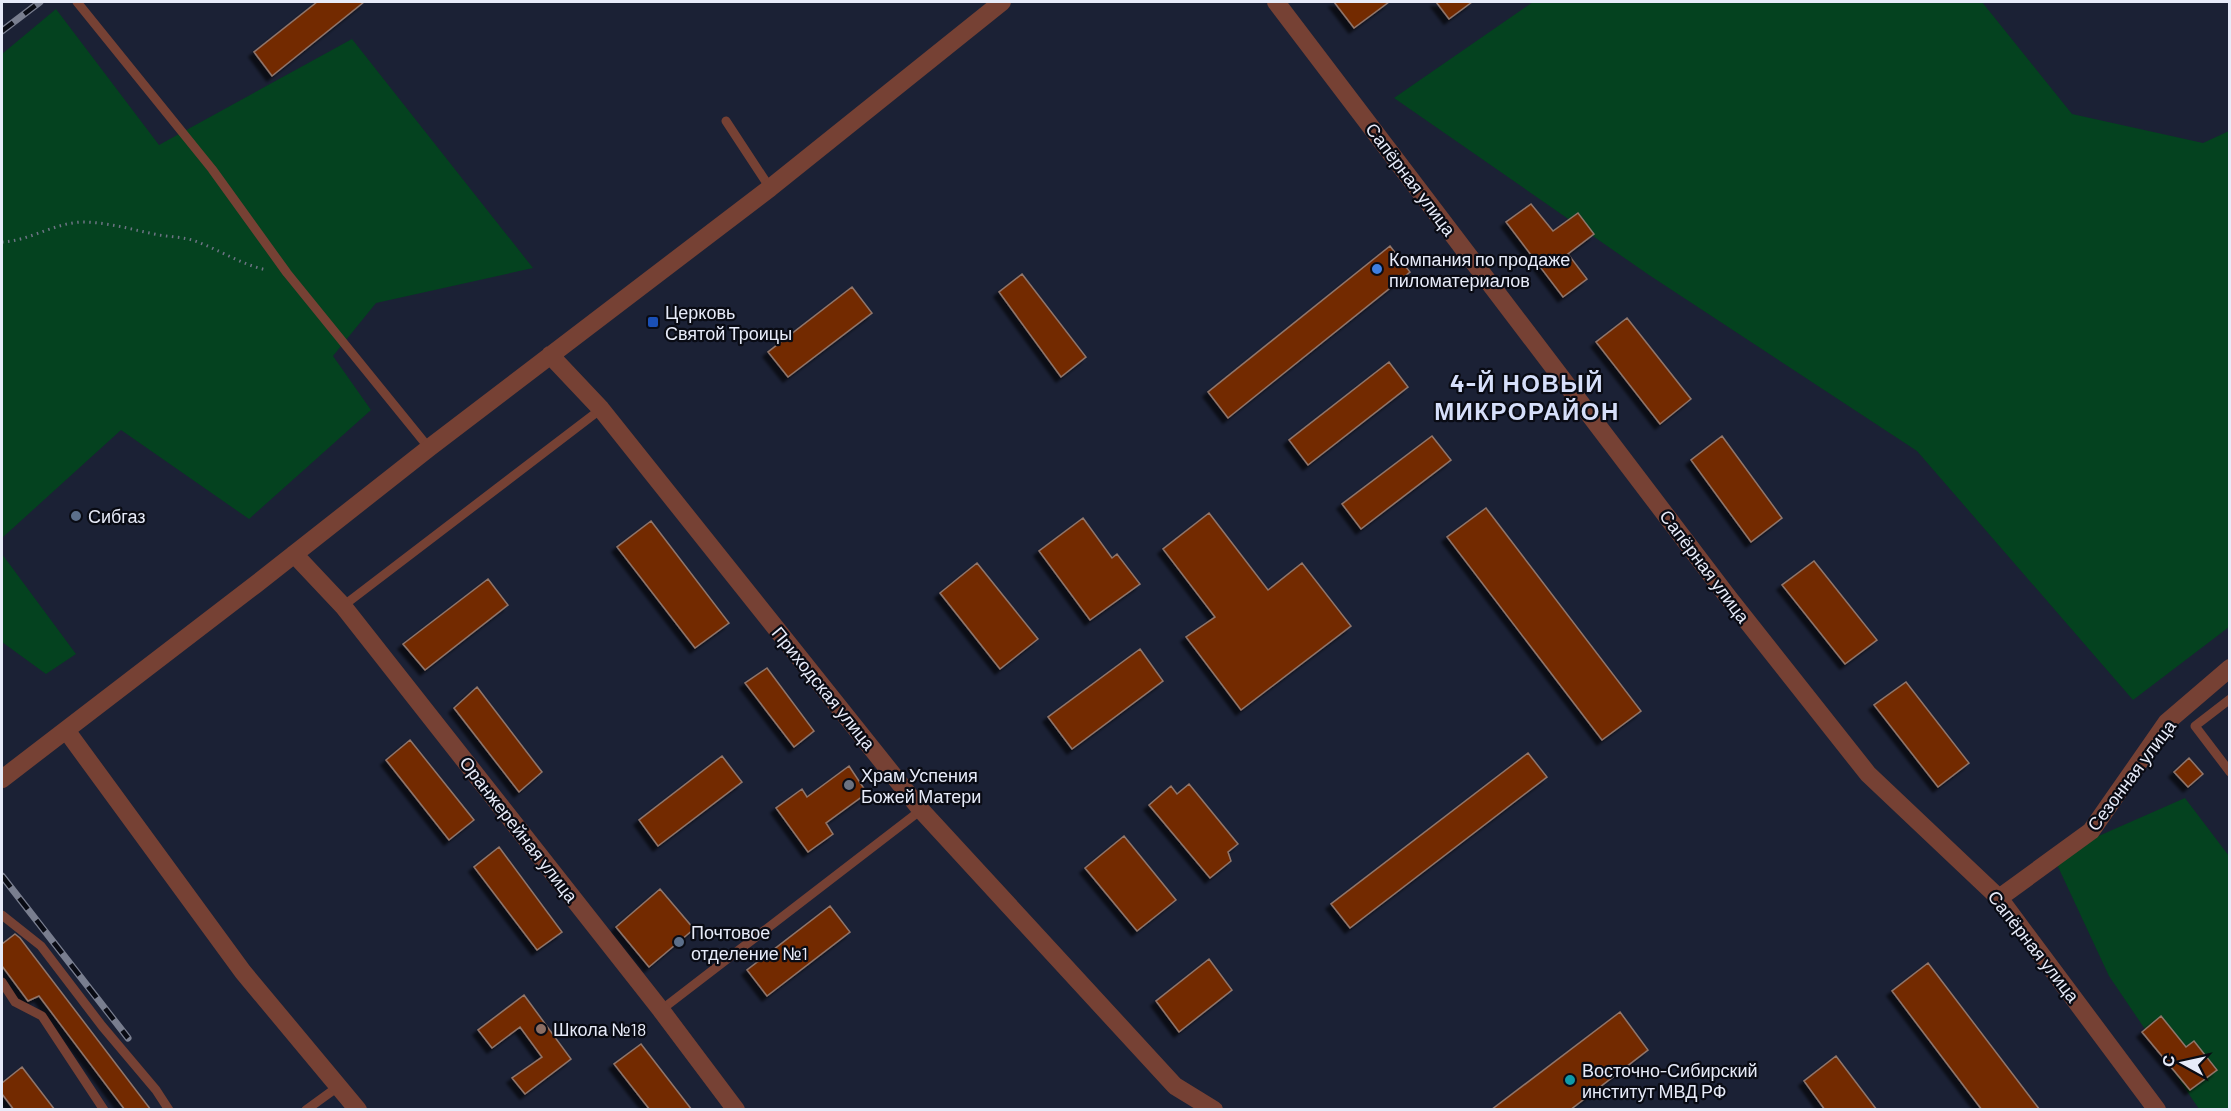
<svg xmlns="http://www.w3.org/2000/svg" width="2231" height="1111" viewBox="0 0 2231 1111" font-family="Barlow,sans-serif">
  <defs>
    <filter id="shadow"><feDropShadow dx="-5" dy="5" stdDeviation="1.5" flood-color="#0009"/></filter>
  </defs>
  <rect width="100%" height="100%" fill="#1b2135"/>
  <path fill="#04421f" d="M1533,2h449l90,112 131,29 26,-12v496l-96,73 -216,-249 -268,-176 -255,-177z
    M56,9l103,136 193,-106 181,229 -157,35 -43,53 38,54 -122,109 -128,-89 -119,108v-484z
    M2,554l74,100 -30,20 -44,-32z
    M2185,798l44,58v253h-30l-90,-133 -56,-120z"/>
  <path fill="#732c05" stroke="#91766b" stroke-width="1.5" filter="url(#shadow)" d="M317,2h47l-92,74 -18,-24z
    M1334,2h55l-35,26z
    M1436,2h36l-23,17z
    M1531,204l22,27 25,-18 16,21 -26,20 19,25 -24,18 -57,-75z
    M1390,246l20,26 -182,146 -20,-26z
    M1022,274l64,83 -25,20 -62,-85z
    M852,287l20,26 -84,64 -20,-25z
    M1627,318l64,81 -31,25 -64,-82z
    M1389,362l19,25 -100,78 -19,-25z
    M1432,436l19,24 -90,69 -19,-25z
    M1722,436l60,82 -31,24 -60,-82z
    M1486,508l155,203 -39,29 -155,-203z
    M1209,513l59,77 34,-27 49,63 -110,84 -55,-73 29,-20 -52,-68z
    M1083,518l29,40 5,-4 23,30 -50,36 -51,-69z
    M651,521l78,102 -34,25 -78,-101z
    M1814,561l63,79 -32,24 -63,-79z
    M977,563l61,76 -38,30 -60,-76z
    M488,579l20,26 -83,65 -22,-26z
    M1140,649l23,32 -91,68 -24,-32z
    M767,668l47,63 -20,16 -49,-64z
    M1906,682l63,81 -31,24 -64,-82z
    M477,687l65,85 -23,20 -65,-84z
    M410,740l64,80 -25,20 -63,-80z
    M1528,753l19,24 -197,151 -19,-24z
    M722,756l20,26 -84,64 -19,-26z
    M2189,758l14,16 -15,13 -14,-15z
    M849,766l18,27 -41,30 7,11 -25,18 -32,-44 26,-19 5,8z
    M1189,784l49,60 -10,8 3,9 -21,17 -61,-73 22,-19 6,8z
    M1124,836l52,64 -39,31 -52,-63z
    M499,847l63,85 -25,18 -63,-83z
    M660,889l34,40 -45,38 -33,-40z
    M830,906l20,26 -83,64 -20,-26z
    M15,934l5,4 131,172h-26l-86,-114 -11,5 -26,-35v-22z
    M1209,959l23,31 -53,42 -23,-31z
    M1928,963l112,147h-58l-90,-119z
    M524,995l47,64 -46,35 -13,-16 30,-21 -22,-30 -28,21 -14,-18z
    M1620,1012l28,38 -78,60h-79z
    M2161,1016l25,31 8,-6 23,29 -27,20 -48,-58z
    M641,1044l51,66h-42l-36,-46z
    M1836,1056l41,54h-52l-21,-29z
    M22,1067l33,43h-41l-12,-16v-11z"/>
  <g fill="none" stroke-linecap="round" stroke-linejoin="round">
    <path stroke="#6e7485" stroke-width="3" stroke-dasharray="1.5 4.5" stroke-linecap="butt" d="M2,242c27,-1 52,-19 80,-20 26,0 51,8 77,13 12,2 25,2 36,6 25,9 47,24 72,29"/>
    <path stroke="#764134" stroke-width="9" d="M77,2l135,167 75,104 142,175
      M726,121l44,67
      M343,606l258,-197
      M2230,699l-35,27 35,46
      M2,915l39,31 61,80 54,64 13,20
      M2,982l13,20 27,14 62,94
      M661,1010l260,-200
      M306,1110l33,-24"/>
    <path stroke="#764134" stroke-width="18" d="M1276,2l452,595 140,177 131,124 158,212
      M550,355l51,54 320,401 254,276 39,24
      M294,554l49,52 318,404 75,100
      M66,730l177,242 115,138
      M2,779l253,-194 174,-137 341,-260 232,-186
      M1999,898l92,-67 76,-109 63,-54"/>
    <defs>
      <path id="rail" d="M2,31l38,-29
        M2,876l126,162"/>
    </defs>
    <use href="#rail" stroke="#797e8f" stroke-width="7"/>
    <use href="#rail" stroke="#090b14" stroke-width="4.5" stroke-dasharray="14" stroke-linecap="butt"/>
  </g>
  <circle fill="#3f7fe0" stroke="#090b14" stroke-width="2" cx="1377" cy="269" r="6"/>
  <rect fill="#1a4fb4" stroke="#090b14" stroke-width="2" x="647" y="316" width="12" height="12" rx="3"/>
  <g fill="#5c6f8a" stroke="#090b14" stroke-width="2">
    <circle cx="76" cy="516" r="6"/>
    <circle cx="679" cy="942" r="6"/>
  </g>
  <circle fill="#6b7280" stroke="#090b14" stroke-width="2" cx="849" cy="785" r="6"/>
  <circle fill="#8d6e63" stroke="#090b14" stroke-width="2" cx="541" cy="1029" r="6"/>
  <circle fill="#0f9aa8" stroke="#090b14" stroke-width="2" cx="1570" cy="1080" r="6"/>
  <g text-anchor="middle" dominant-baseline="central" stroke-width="4.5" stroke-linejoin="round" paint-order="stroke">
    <g font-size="18" fill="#e7ebf9" stroke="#090b14">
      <text transform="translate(1411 179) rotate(53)">Сапёрная улица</text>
      <text transform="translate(1705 566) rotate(53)">Сапёрная улица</text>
      <text transform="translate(824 688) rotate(51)">Приходская улица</text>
      <text transform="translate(2131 775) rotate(-53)">Сезонная улица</text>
      <text transform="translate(519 829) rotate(52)">Оранжерейная улица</text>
      <text transform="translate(2034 946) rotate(52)">Сапёрная улица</text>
    </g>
    <g font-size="18" fill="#e7ebf9" stroke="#090b14" text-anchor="start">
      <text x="1389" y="259">Компания по продаже<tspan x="1389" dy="21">пиломатериалов</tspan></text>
      <text x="665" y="312">Церковь<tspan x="665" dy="21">Святой Троицы</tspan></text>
      <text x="88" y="516">Сибгаз</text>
      <text x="861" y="775">Храм Успения<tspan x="861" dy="21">Божей Матери</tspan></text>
      <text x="691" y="932">Почтовое<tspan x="691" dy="21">отделение №1</tspan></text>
      <text x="553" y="1029">Школа №18</text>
      <text x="1582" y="1070">Восточно-Сибирский<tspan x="1582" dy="21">институт МВД РФ</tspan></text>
    </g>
    <g font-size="24" font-weight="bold" letter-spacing="1.5" fill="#d6dffa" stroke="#090b14">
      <text x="1527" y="382">4-Й НОВЫЙ<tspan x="1527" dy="28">МИКРОРАЙОН</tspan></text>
    </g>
  </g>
  <rect width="2231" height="1111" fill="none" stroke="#e7ebf9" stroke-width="6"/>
  <g transform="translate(2183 1063) rotate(278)" stroke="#090b14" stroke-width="4.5" paint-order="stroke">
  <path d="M0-4.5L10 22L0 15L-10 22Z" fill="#e7ebf9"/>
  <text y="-9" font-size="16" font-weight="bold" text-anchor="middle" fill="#e7ebf9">С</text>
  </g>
</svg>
